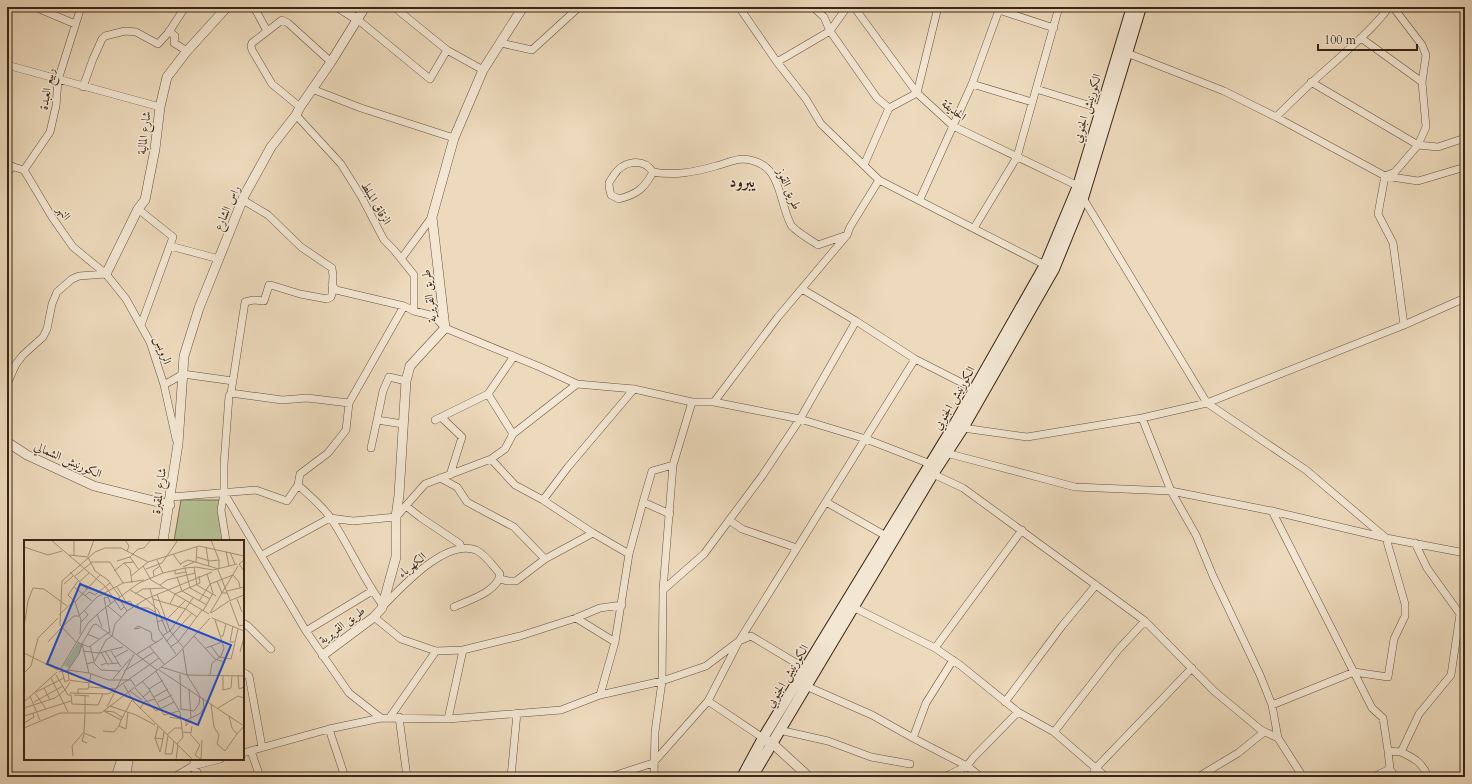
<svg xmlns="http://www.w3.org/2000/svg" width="1472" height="784" viewBox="0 0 1472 784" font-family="Cardo,Amiri,serif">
  <rect width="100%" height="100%" fill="#eddabc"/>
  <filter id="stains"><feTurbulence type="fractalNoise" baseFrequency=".005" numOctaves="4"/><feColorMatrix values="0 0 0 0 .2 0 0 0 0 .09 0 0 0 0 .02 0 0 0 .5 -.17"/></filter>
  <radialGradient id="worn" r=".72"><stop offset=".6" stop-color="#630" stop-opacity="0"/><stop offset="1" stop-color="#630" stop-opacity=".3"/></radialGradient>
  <path fill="#b5c093" stroke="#777254" d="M181,500h39l6,41h-52z"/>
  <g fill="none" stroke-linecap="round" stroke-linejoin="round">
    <defs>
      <path id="minor" d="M35,7l40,17
        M254,7l13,24
        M394,7l53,43 36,20
        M739,7l38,55 29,37 15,25 58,56 166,85
        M813,7l11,10 6,14 47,67 12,10
        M854,7l63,86 36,33 125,60
        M1393,7l29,38 4,10 -4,27 4,45 -8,18 -23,27 -10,4 -7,38 15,29 11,82
        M999,10l55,18
        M357,19l73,60 17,-29
        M169,31l6,5 -1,7 13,8
        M1361,38l61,44
        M501,43l31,7 46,-42
        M1127,53l97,38 52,26 109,59 33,5 47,-14
        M777,62l53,-31 17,-24
        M7,65l153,42
        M1311,82l107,63 20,2 27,-9
        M972,84l60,18
        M83,87l10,-28 9,-20 3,-3 20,-5 11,1 22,12 11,-12 16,-25
        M312,89l49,19 93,30
        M1036,89l65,20
        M300,107l-28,-23 -20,-34 -1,-4 1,-3 30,-23 6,3 43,39
        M296,115l45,49 20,32 23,44 10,10 20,25v36
        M1276,117c20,-20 40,-39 61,-57 18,-17 38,-33 52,-53
        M7,165l17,5 28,47 21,30 33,27 20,25 24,43 14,43 12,54
        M864,165l25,-57 28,-15 21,-86
        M24,170l26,-38 6,-26 2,-26 23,-73
        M653,172c-9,17 -16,22 -34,27l-8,-4c-1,-3 -2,-9 -2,-12 1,-3 4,-6 5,-8 9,-14 29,-18 39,-3 22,4 41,0 63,-6 8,-2 19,-7 27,-7 40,3 34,39 48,66 4,6 21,16 27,20l29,-10
        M7,174l5,-8
        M1083,198l124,205 99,67 80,68 19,66v12l-11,23 -6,38 -34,-5 -82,33
        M920,199l52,-115 28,-77
        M243,200l25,15 33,32 31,21 1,8 -1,18 -1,3 -4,2 -27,-5 -26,-8 -5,-1 -5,16 -11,-1 -8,2 -14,91 -2,3 -5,68v29l82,138 43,62 32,25
        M138,209l35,28 -32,88
        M974,228l43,-71 42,-150
        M170,246l49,13
        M401,259l31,-42
        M332,285l4,5 68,16 10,5 20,5 11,12 95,39 37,17 57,5 58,13h22l86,17 66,20 67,26
        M802,289l54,32 59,38 59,30
        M7,384l9,-20 7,-9 20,-18 4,-8 5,-25 5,-12 15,-13 7,-3 27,-2
        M164,385l19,-11 50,7
        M231,393l51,7 25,-2 42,5
        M488,394l25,40
        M714,402l64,-85 69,-82 3,-8 29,-47
        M441,417l21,20 -12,38
        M1142,418l29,73 25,44 17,41 47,99 12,30 6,33
        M435,420l53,-26 26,-38
        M403,424l-26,-4 6,-29 6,-14 17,4
        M963,428l64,9 115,-19 65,-15 197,-78 61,-27
        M371,448l6,-28
        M946,453l129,34 96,4 101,20 114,27 79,15
        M491,459l24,26 28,15 50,33 36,21
        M933,474l30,14 182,133 69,70 47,39 17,8 25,39
        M440,478l17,9 10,15 47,25 31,32
        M298,485c11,10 23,20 32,32 19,28 32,60 52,87
        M224,493l-3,17 5,31
        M171,497l85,-7 31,11 11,-16 2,-11 28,-21 18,-23 3,-27 55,-97
        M543,500l25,-33 66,-78
        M643,502l27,12
        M826,502l60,34
        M406,506l14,11 40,27 1,4
        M1272,511l100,197 11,10 5,33 13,1 18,-38 32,-39 9,-61 -33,-46 -12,-25
        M729,520l13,9 55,19
        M262,555l68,-37 23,3 43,-4 29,-33 66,-25 14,-10 8,-15 64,-50
        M500,579l8,2h8l29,-22 48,-26
        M663,590l41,-36 58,-78 38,-57 56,-98
        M383,606c19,-19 63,-68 93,-56 10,5 17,16 24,24 -2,18 -31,26 -46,33
        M853,607l82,41 87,-118
        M374,617l27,22 35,12 27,-1 57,-14 56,-18 24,-10 22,-3
        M576,618l39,24
        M243,623l5,3 23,23
        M306,631l66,-40
        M935,648l25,17 58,47 36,20 52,45
        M243,672l6,4 13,71
        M806,686l66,29 41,23 13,-35 27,-43
        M600,695l15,-53 14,-88 14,-52 9,-31 21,-6
        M708,701l55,37
        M1005,702l57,-76 34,-41
        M390,717l46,-66
        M399,717l8,60
        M448,719l15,-69
        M329,729l16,48
        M779,730l49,11 43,16 39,7
        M1054,732l64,-82 27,-29
        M913,738l54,28 14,11
        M251,751l9,26
        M1388,751l2,18 5,8
        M1401,752c13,6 22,11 27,25
        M243,753l86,-24 52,-11 67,1 113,-9 39,-15 62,-14 44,-15 33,-25 12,-5 55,33
        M195,759l-2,7 7,11
        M174,777l19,-11 27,-7
        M511,777l6,-64
        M610,777l43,-14 55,-62 31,-60 176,-282
        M654,777l1,-45 7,-51 1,-91 10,-125 19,-63
        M944,777l23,-11 6,-8 45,-46
        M1091,777l5,-9 96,-100
        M1198,777l40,-24 26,-21
        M1373,777l17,-8"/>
      <path id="tertiary" d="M338,7l19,12
        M106,274l32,-65 7,-9 10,-51 5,-42 7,-30 20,-26 40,-44
        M7,442l20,13 67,31 76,19
        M163,541l15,-97 6,-88 15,-48 45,-112 27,-49 25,-32 4,-8 31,-45 34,-55
        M323,655l51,-38 8,-9 14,-51v-40l3,-22 7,-114 4,-15 35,-38 -13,-111 22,-79 29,-68 40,-63
        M766,740l6,3 37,34
        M116,777l6,-18
        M126,777l2,-18"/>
      <path id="secondary" d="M742,777l21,-39 191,-313 91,-160 33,-79 54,-179
        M752,777l181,-303 30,-46 91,-159 29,-71 58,-191"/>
    </defs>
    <use href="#minor" stroke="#66523e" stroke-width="8"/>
    <use href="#tertiary" stroke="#66523e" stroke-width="10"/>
    <use href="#secondary" stroke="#392514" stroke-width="12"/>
    <use href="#minor" stroke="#f3e7d3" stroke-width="7"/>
    <use href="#tertiary" stroke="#f3e7d3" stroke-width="9"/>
    <use href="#secondary" stroke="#f3e7d3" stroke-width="10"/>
  </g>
  <g text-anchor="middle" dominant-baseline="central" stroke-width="3" stroke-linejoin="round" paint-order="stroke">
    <g font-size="12" fill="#392514" stroke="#f3e7d3">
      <text transform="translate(47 89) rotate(-80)">ربيع العبدة</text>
      <text transform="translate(1087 108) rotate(-73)">الكورنيش الجنوبي</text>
      <text transform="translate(954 110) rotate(37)">الحديقة</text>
      <text transform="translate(144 133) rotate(-83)">شارع المالية</text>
      <text transform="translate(789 189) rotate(67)">طريق القوز</text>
      <text transform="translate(376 203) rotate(60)">الزقاق المبلط</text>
      <text transform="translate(227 208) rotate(-66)">راس الشارع</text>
      <text transform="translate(64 213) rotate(57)">النهر</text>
      <text transform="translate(429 296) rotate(-97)">طريق القريرية</text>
      <text transform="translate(163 350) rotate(71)">الرويس</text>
      <text transform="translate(954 398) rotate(-60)">الكورنيش الجنوبي</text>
      <text transform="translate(68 460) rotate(24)">الكورنيش الشمالي</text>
      <text transform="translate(159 491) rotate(-82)">شارع المقبرة</text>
      <text transform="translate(412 565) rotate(-39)">الكهرباء</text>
      <text transform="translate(342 625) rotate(-37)">طريق القريرية</text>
      <text transform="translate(787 676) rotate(-59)">الكورنيش الجنوبي</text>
    </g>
    <g font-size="16" font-weight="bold" fill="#392514" stroke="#f3e7d3">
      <text x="742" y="182">يبرود</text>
    </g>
  </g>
  <g transform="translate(24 540)">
    <rect width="220" height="220" fill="#eddabc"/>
    <path d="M54,102l4,2 -2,9 -11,15 -5,-3z" fill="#b5c093"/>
    <path fill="none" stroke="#a59279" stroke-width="1" d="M27,0l55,47 15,23 3,-3M101,0l4,6 -2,5M0,7l24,8 14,-4M182,7l3,19M202,11l3,15M206,12l5,12M149,14l8,11M45,15l19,2 7,14 13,9 12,17M50,15v-15M64,16l6,-16M106,17l8,-8 6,-1 7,-8M173,17l13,4 9,-1M133,20l6,13M220,20l-5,4 5,7M93,21l13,-4 9,13M67,22h19l13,21M100,23l6,6 2,14M172,23l1,-16M156,24l8,-4 31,9v-9l-8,-20M119,26l8,14 58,34M159,27l11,-5M170,27l3,18 19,11M161,28l5,20 20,11M122,29l16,-6 16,-23M151,30v4l11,-2M189,30l24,-6M194,30l12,30M90,31l10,-8 10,-1M46,32l17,17M107,36l17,-14M130,36l-1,-5 7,-5M50,37l17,-14M153,37l5,14 25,14M54,41l-10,14 7,7 6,18 -1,14M193,41l5,12h5M55,42l10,-9M40,44l9,-8M136,45l7,-5 28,-7M50,47l18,14M93,47l9,15 4,-1 3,5M126,49l3,10 33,10 11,8M106,50l16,9 12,11 9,22M203,51l17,-4M72,54l14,-11M111,54l8,-5 21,-1M133,54l13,37 13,16M61,56l4,-4 7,3M95,58l8,13M129,59l6,31 17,24M213,59l5,13M175,61l11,-17 23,-9 6,7 1,6M51,62l25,-27M206,62l9,24 5,-1M113,64l2,4h9l7,4M146,64l5,-10 25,-11 -1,-7M84,66l13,11M82,67l-2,-9 4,-1 3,7M82,68l4,25M179,71l10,-18 -6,-19M186,73l28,-47M187,73l18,-12 15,-6M73,74l5,13M35,75l15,-14M55,76l18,-19 26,-14 21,-3M188,78l32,13M57,82l7,-7 -3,-4M133,82l10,-3 19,-19M209,86l-3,16h5l3,-13M0,87l4,-26 5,-13 11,1 23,17M37,88l13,-12h5M116,88l-6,1 4,-3 13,6 1,8 5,3M63,94l12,5M138,96l8,-5 23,-33M170,96l21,23 9,3M197,96h2l3,-12M24,102l13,-14M52,102l-16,-17 2,-44 33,-29 10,-4h16l27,14 51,-16 45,10M53,102l12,5 20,-15M142,102l26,-29M58,104l-3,10 -11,16 1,10 20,3M66,106l4,15M187,106l8,11 12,2 4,-16M126,107l14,17M146,107l8,-5 24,-32M182,108l16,-6M60,111l15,2 24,-6M81,111l8,13M87,111l10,16M77,112l6,11 -6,2M216,112l4,-15M0,113l34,17M113,114l26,-16M91,117l13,-7M69,122l8,8 18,1M62,124l8,-2 3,-5 9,-17 6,-4 3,-12 12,-13 19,-12 66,-27M83,124l12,-1M137,127l26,8 57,1M36,130l28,-47 14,-13 37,-27 24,-10 22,-5 11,-1 17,3M135,130l85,56M38,131l3,11 4,-2M100,131l30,-19M132,131l24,41 3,25 -6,7M35,132l9,-2 21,3 19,7h23l4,6M0,133l7,-7 7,-28 20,-20M65,133l-7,-29 11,-19 3,-1 61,46M156,134l1,36M32,135l12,20h3l1,9 26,1 5,-11M186,135l2,-12 9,-7 3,-8 -9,-28M199,135v15l8,-2 1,-12M214,135l1,14 5,-2M27,138l17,34M89,139l17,-20M118,141l7,8 14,-9M100,145l10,17 59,58M65,147l26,2 44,-31M20,148l6,12M111,148l8,9 7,-6M125,149l15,26 15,-4M165,149l2,29 10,-5 3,-6 -1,-9M106,151l12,9M12,152l28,-14M11,153l11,16M46,153l38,1 6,-3M54,154v-5h10l3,-15M50,155l15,1M6,156l10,24M119,157l13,14 18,-9M130,157l14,-8M0,162l33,-30M10,162l29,-16M134,162l14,-7M187,164l3,23 5,8 -2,9 8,7 12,-17M86,166l26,9 19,10M83,167l27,-53M0,168l31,-10 10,-8 5,-8M194,168l20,-12 6,2M116,169l4,-7 11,-3M157,169l13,2 5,-7 1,-8 -13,-21 -4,-26M80,171l17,9 11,-20M81,171l9,1 9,6M61,173v-18M0,176l47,-15M205,176l3,12 5,6 7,-8M145,177l12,2M97,180l-2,6 7,3 2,-17M167,180l-5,6v-6l5,-2M0,183l10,-6 -1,-4M0,188l36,-15h41l76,-58 33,-37M79,191l11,1 5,-6M159,192l8,1 1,-7M60,193l12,5M60,194l-2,7 5,2M166,194l10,11 -5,10 7,5M143,195l8,-7h7M144,196l-3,18h7l2,-13M131,199l3,-13M139,199l-8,-1 5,14 2,-8 2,-12M49,216l-1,-10 12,-14 1,-18M177,219l1,-19M152,220l2,-15"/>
    <path fill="#1d4ed8" fill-opacity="0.15" stroke="#1d4ed8" stroke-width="2" d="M56,44l151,61 -33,80 -151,-61z"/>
    <rect width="220" height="220" fill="none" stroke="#392514" stroke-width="2"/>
  </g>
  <rect width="1472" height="784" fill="none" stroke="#eddabc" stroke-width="24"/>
  <rect x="8" y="8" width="1456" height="768" fill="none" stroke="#392514" stroke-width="2"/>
  <rect x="12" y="12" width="1448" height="760" fill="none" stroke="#392514"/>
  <path d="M1318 44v6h99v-6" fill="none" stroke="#392514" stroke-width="2"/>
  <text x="1324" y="44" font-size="12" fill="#392514" stroke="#f3e7d3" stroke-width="3" paint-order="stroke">100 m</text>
  <rect width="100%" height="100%" filter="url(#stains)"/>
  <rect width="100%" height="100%" fill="url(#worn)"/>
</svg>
